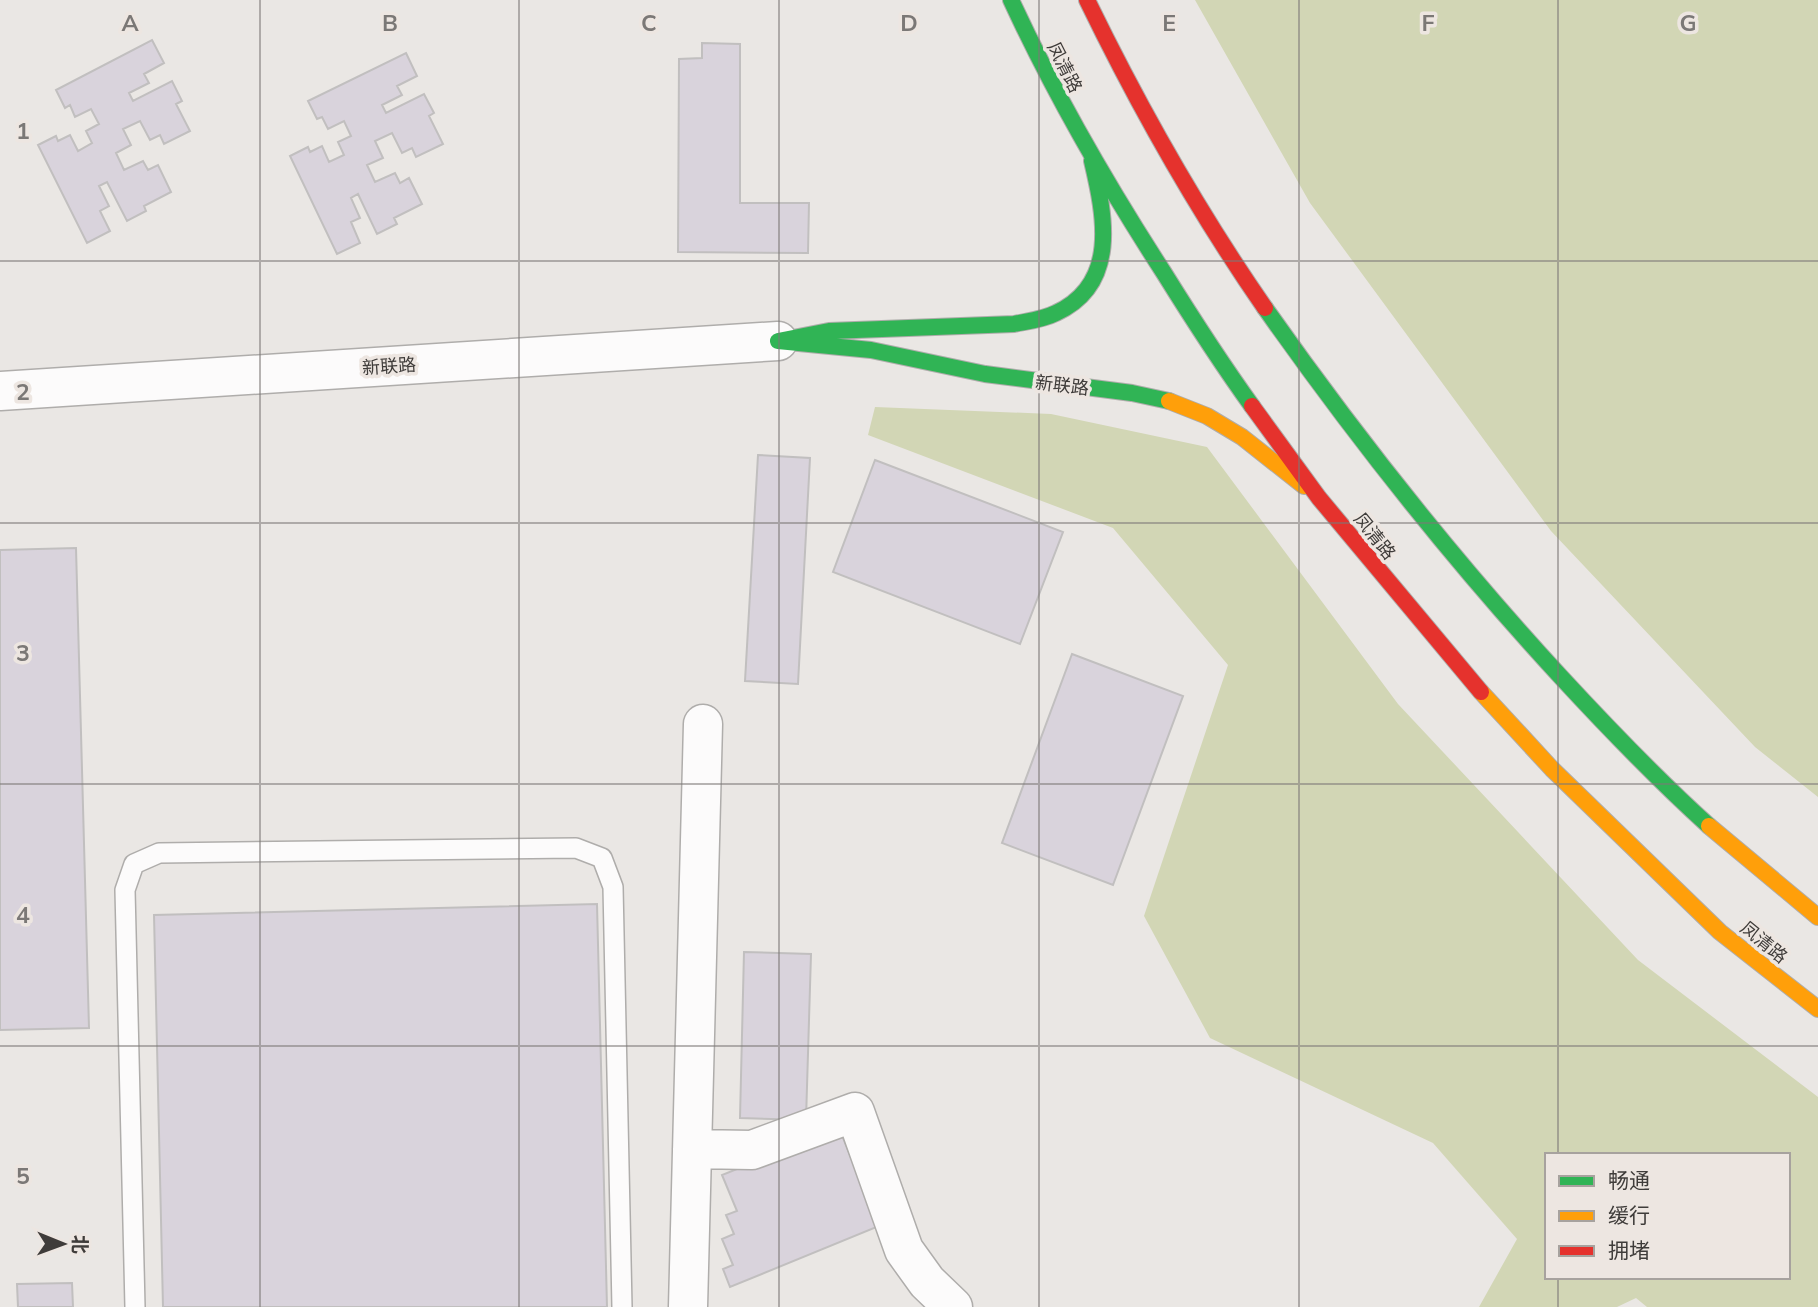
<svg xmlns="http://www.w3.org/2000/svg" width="1818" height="1307" viewBox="0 0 1818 1307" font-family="Mulish,'Noto Sans SC',sans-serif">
  <rect width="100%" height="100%" fill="#eae7e4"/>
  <path fill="#d2d6b5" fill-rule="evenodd" d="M1195,0h623v797l-63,-50 -204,-216 -241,-328z
    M875,407l176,7 156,33 191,257 240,256 180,137v210h-171l-11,-9 -19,9h-138l38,-68 -84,-96 -223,-105 -66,-122 84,-251 -115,-137 -245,-93zM1547,1155h241v122h-241z"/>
  <path fill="#d9d3dc" stroke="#c1bfbf" stroke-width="2" d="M152,40l12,23 -20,11 5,9 -20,10 4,8 39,-20 10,20 -6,3 14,27 -26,13 -4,-9 -10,5 -10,-19 -17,8 8,16 -15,8 8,17 19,-9 5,9 10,-5 13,27 -27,14 2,5 -19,10 -20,-39 -8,4 10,20 -9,5 10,20 -23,12 -49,-98 18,-9 2,5 12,-6 8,16 14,-8 -6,-12 13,-7 -8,-15 -16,8 -5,-12 -5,3 -9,-18z
    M702,43l38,1v159h69l-1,50 -130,-1 1,-193 23,-1z
    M406,53l11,23 -20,10 5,9 -20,10 4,8 38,-19 10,19 -5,3 14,28 -27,13 -4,-9 -10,5 -10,-20 -17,8 8,17 -16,7 8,17 20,-9 5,10 9,-5 13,26 -28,14 3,6 -20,10 -19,-40 -7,4 9,20 -9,4 9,21 -23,11 -47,-98 18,-9 2,5 12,-6 7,16 15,-7 -6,-13 13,-6 -7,-15 -16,8 -6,-12 -5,2 -9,-18z
    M758,455l52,3 -12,226 -53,-3z
    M875,460l188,72 -43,112 -187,-72z
    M76,548l13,480 -89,2v-480z
    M1072,654l111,42 -70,189 -111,-42z
    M597,904l10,403h-444l-9,-392z
    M744,952l67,2 -5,166 -66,-2z
    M839,1128l40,98 -149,61 -7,-18 10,-4 -11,-26 12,-5 -8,-19 11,-4 -15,-36z
    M72,1283l1,24h-55l-1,-23z"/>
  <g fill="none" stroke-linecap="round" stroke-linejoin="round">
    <defs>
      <path id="lane" d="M135,1307l-10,-417 9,-26 25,-11 417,-5 26,10 11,29 9,420"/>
      <path id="street" d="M0,391l778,-50
        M692,1149l60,1 103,-38 49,138 23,32 26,25
        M688,1307l15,-583"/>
      <path id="fast" d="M1011,0c44,95 96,185 153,273 28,45 57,90 88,133
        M1092,161c13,55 27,123 -36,152 -14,7 -28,8 -42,11l-185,7 -51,10 93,9 114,24 147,19 37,8
        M1265,308c91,129 188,252 295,368 48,52 97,103 149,150"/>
      <path id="slow" d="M1169,401l38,15 35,21 62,49
        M1481,692l71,77 168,163 98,77
        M1709,826l109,91"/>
      <path id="jam" d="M1087,0c52,107 110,210 178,308
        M1252,406l67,92 162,194"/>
    </defs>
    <use href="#lane" stroke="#afadab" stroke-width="22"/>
    <use href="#street" stroke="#afadab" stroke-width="41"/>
    <use href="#fast" stroke="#afadab" stroke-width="18"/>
    <use href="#slow" stroke="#afadab" stroke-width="18"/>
    <use href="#jam" stroke="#afadab" stroke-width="18"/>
    <use href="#lane" stroke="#fcfbfb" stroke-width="19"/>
    <use href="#street" stroke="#fcfbfb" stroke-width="38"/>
    <use href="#fast" stroke="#30b455" stroke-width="16"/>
    <use href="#slow" stroke="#ff9f0a" stroke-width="16"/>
    <use href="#jam" stroke="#e5322d" stroke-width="16"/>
  </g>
  <path fill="none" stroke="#7b7876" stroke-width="2" stroke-opacity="0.55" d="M260,0v1307M519,0v1307M779,0v1307M1039,0v1307M1299,0v1307M1558,0v1155M0,261h1818M0,523h1818M0,784h1818M0,1046h1818M1558,1277v30"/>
  <g text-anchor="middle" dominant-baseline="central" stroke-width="7" stroke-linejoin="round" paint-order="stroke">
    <g font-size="18" fill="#3f3c3a" stroke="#ede6e1">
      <text transform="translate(1065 67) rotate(63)">凤清路</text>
      <text transform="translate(389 366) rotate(-4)">新联路</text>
      <text transform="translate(1062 385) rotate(7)">新联路</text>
      <text transform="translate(1375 536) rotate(51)">凤清路</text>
      <text transform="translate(1764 942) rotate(39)">凤清路</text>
    </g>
  </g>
  <g font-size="23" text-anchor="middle" font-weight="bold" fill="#7b7876" stroke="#ede6e1" stroke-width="7" stroke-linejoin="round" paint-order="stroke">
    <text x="130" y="31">A</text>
    <text x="390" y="31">B</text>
    <text x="649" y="31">C</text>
    <text x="909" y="31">D</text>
    <text x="1169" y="31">E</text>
    <text x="1428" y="31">F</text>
    <text x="1688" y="31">G</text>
    <text x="23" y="139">1</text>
    <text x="23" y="400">2</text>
    <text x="23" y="661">3</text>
    <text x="23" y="923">4</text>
    <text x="23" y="1184">5</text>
  </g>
  <rect x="1545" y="1153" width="245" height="126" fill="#ede6e1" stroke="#a7a29e" stroke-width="2"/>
  <rect x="1559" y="1176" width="35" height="10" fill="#30b455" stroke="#a7a29e" stroke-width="2"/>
  <text x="1608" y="1188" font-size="21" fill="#3f3c3a">畅通</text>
  <rect x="1559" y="1211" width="35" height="10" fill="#ff9f0a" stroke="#a7a29e" stroke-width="2"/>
  <text x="1608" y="1223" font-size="21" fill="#3f3c3a">缓行</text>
  <rect x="1559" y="1246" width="35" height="10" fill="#e5322d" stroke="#a7a29e" stroke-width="2"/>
  <text x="1608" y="1258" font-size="21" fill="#3f3c3a">拥堵</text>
  <g transform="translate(63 1244) rotate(91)" stroke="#ede6e1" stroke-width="5" paint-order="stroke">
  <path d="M0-5L12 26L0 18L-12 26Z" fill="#3f3c3a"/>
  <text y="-10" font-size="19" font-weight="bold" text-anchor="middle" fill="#3f3c3a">北</text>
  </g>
</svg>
